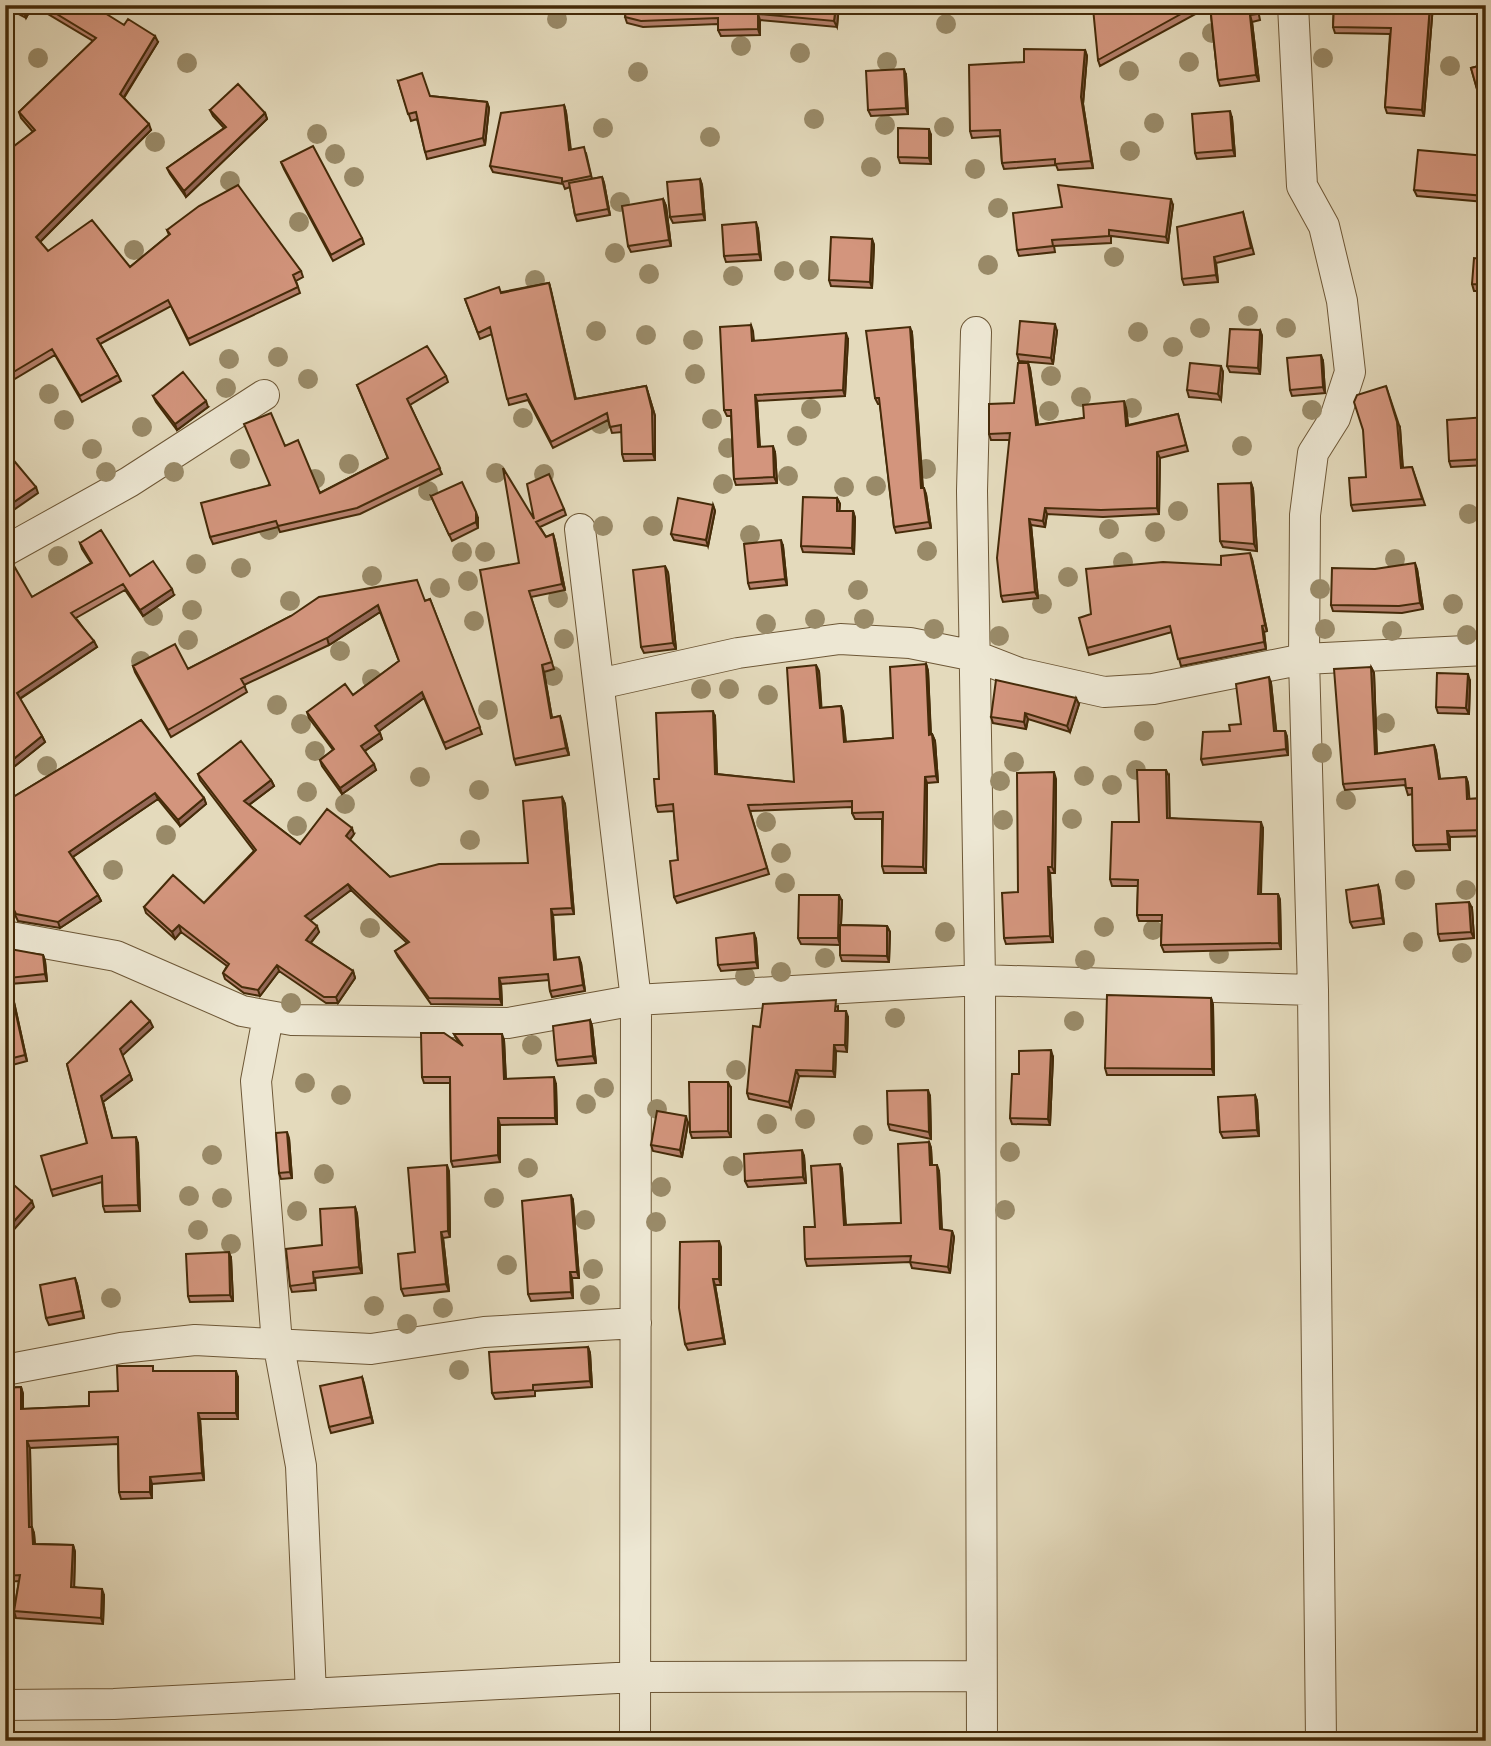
<svg xmlns="http://www.w3.org/2000/svg" width="1491" height="1746" viewBox="0 0 1491 1746" font-family="'IM FELL Great Primer',serif">
  <rect width="100%" height="100%" fill="#e4dabc"/>
  <filter id="stains"><feTurbulence type="fractalNoise" baseFrequency=".00286" numOctaves="4"/><feColorMatrix values="0 0 0 0 .2 0 0 0 0 .09 0 0 0 0 .02 0 0 0 .5 -.17"/></filter>
  <radialGradient id="worn" r=".72"><stop offset=".6" stop-color="#630" stop-opacity="0"/><stop offset="1" stop-color="#630" stop-opacity=".3"/></radialGradient>
  <g fill="none" stroke-linecap="round" stroke-linejoin="round">
    <defs>
      <path id="minor" d="M1293,5l9,181 22,40 18,75 8,71 -15,46 -22,35 -8,62 -1,144 9,331 8,751
        M976,332l-4,159 8,489 2,761
        M580,529l56,471 -1,741
        M5,551l124,-69 135,-87
        M599,684l139,-31 102,-14 70,4 65,13 44,17 85,19 49,-3 151,-30 182,-9
        M5,936l111,20 126,55 50,9 216,3 128,-23 344,-20 333,10
        M268,1017l-12,64 20,250 25,135 10,228
        M5,1370l116,-22 74,-8 176,9 113,-17 152,-9
        M5,1705l109,-1 522,-27 345,-1"/>
    </defs>
    <use href="#minor" stroke="#6d5736" stroke-width="32"/>
    <use href="#minor" stroke="#ede7d3" stroke-width="30"/>
  </g>
  <g fill="#998a68">
    <circle cx="557" cy="19" r="10"/>
    <circle cx="946" cy="24" r="10"/>
    <circle cx="1212" cy="33" r="10"/>
    <circle cx="741" cy="46" r="10"/>
    <circle cx="800" cy="53" r="10"/>
    <circle cx="38" cy="58" r="10"/>
    <circle cx="1323" cy="58" r="10"/>
    <circle cx="887" cy="62" r="10"/>
    <circle cx="1189" cy="62" r="10"/>
    <circle cx="187" cy="63" r="10"/>
    <circle cx="1450" cy="66" r="10"/>
    <circle cx="1129" cy="71" r="10"/>
    <circle cx="638" cy="72" r="10"/>
    <circle cx="814" cy="119" r="10"/>
    <circle cx="1154" cy="123" r="10"/>
    <circle cx="885" cy="125" r="10"/>
    <circle cx="944" cy="127" r="10"/>
    <circle cx="603" cy="128" r="10"/>
    <circle cx="317" cy="134" r="10"/>
    <circle cx="710" cy="137" r="10"/>
    <circle cx="155" cy="142" r="10"/>
    <circle cx="1130" cy="151" r="10"/>
    <circle cx="335" cy="154" r="10"/>
    <circle cx="871" cy="167" r="10"/>
    <circle cx="975" cy="169" r="10"/>
    <circle cx="354" cy="177" r="10"/>
    <circle cx="230" cy="181" r="10"/>
    <circle cx="620" cy="202" r="10"/>
    <circle cx="998" cy="208" r="10"/>
    <circle cx="299" cy="222" r="10"/>
    <circle cx="134" cy="250" r="10"/>
    <circle cx="615" cy="253" r="10"/>
    <circle cx="1114" cy="257" r="10"/>
    <circle cx="988" cy="265" r="10"/>
    <circle cx="809" cy="270" r="10"/>
    <circle cx="784" cy="271" r="10"/>
    <circle cx="649" cy="274" r="10"/>
    <circle cx="733" cy="276" r="10"/>
    <circle cx="535" cy="280" r="10"/>
    <circle cx="1248" cy="316" r="10"/>
    <circle cx="1200" cy="328" r="10"/>
    <circle cx="1286" cy="328" r="10"/>
    <circle cx="596" cy="331" r="10"/>
    <circle cx="1138" cy="332" r="10"/>
    <circle cx="646" cy="335" r="10"/>
    <circle cx="693" cy="340" r="10"/>
    <circle cx="1173" cy="347" r="10"/>
    <circle cx="278" cy="357" r="10"/>
    <circle cx="229" cy="359" r="10"/>
    <circle cx="695" cy="374" r="10"/>
    <circle cx="1051" cy="376" r="10"/>
    <circle cx="308" cy="379" r="10"/>
    <circle cx="226" cy="388" r="10"/>
    <circle cx="49" cy="394" r="10"/>
    <circle cx="1081" cy="397" r="10"/>
    <circle cx="1132" cy="408" r="10"/>
    <circle cx="811" cy="409" r="10"/>
    <circle cx="1312" cy="410" r="10"/>
    <circle cx="1049" cy="411" r="10"/>
    <circle cx="523" cy="418" r="10"/>
    <circle cx="712" cy="419" r="10"/>
    <circle cx="64" cy="420" r="10"/>
    <circle cx="600" cy="424" r="10"/>
    <circle cx="142" cy="427" r="10"/>
    <circle cx="797" cy="436" r="10"/>
    <circle cx="1242" cy="446" r="10"/>
    <circle cx="728" cy="448" r="10"/>
    <circle cx="92" cy="449" r="10"/>
    <circle cx="240" cy="459" r="10"/>
    <circle cx="349" cy="464" r="10"/>
    <circle cx="926" cy="469" r="10"/>
    <circle cx="106" cy="472" r="10"/>
    <circle cx="174" cy="472" r="10"/>
    <circle cx="496" cy="473" r="10"/>
    <circle cx="544" cy="474" r="10"/>
    <circle cx="788" cy="476" r="10"/>
    <circle cx="315" cy="479" r="10"/>
    <circle cx="723" cy="484" r="10"/>
    <circle cx="876" cy="486" r="10"/>
    <circle cx="844" cy="487" r="10"/>
    <circle cx="428" cy="491" r="10"/>
    <circle cx="1178" cy="511" r="10"/>
    <circle cx="1469" cy="514" r="10"/>
    <circle cx="603" cy="526" r="10"/>
    <circle cx="653" cy="526" r="10"/>
    <circle cx="1109" cy="529" r="10"/>
    <circle cx="269" cy="530" r="10"/>
    <circle cx="1155" cy="532" r="10"/>
    <circle cx="750" cy="535" r="10"/>
    <circle cx="927" cy="551" r="10"/>
    <circle cx="462" cy="552" r="10"/>
    <circle cx="485" cy="552" r="10"/>
    <circle cx="58" cy="556" r="10"/>
    <circle cx="1395" cy="559" r="10"/>
    <circle cx="1123" cy="562" r="10"/>
    <circle cx="196" cy="564" r="10"/>
    <circle cx="241" cy="568" r="10"/>
    <circle cx="372" cy="576" r="10"/>
    <circle cx="1068" cy="577" r="10"/>
    <circle cx="468" cy="581" r="10"/>
    <circle cx="440" cy="588" r="10"/>
    <circle cx="1320" cy="589" r="10"/>
    <circle cx="858" cy="590" r="10"/>
    <circle cx="558" cy="598" r="10"/>
    <circle cx="290" cy="601" r="10"/>
    <circle cx="1042" cy="604" r="10"/>
    <circle cx="1453" cy="604" r="10"/>
    <circle cx="192" cy="610" r="10"/>
    <circle cx="153" cy="616" r="10"/>
    <circle cx="815" cy="619" r="10"/>
    <circle cx="864" cy="619" r="10"/>
    <circle cx="474" cy="621" r="10"/>
    <circle cx="766" cy="624" r="10"/>
    <circle cx="934" cy="629" r="10"/>
    <circle cx="1325" cy="629" r="10"/>
    <circle cx="1392" cy="631" r="10"/>
    <circle cx="1467" cy="635" r="10"/>
    <circle cx="999" cy="636" r="10"/>
    <circle cx="564" cy="639" r="10"/>
    <circle cx="188" cy="640" r="10"/>
    <circle cx="340" cy="651" r="10"/>
    <circle cx="141" cy="661" r="10"/>
    <circle cx="553" cy="676" r="10"/>
    <circle cx="372" cy="679" r="10"/>
    <circle cx="701" cy="689" r="10"/>
    <circle cx="729" cy="689" r="10"/>
    <circle cx="768" cy="695" r="10"/>
    <circle cx="277" cy="705" r="10"/>
    <circle cx="488" cy="710" r="10"/>
    <circle cx="1385" cy="723" r="10"/>
    <circle cx="301" cy="724" r="10"/>
    <circle cx="1144" cy="731" r="10"/>
    <circle cx="315" cy="751" r="10"/>
    <circle cx="1322" cy="753" r="10"/>
    <circle cx="1014" cy="762" r="10"/>
    <circle cx="47" cy="766" r="10"/>
    <circle cx="1136" cy="770" r="10"/>
    <circle cx="1084" cy="776" r="10"/>
    <circle cx="420" cy="777" r="10"/>
    <circle cx="1000" cy="781" r="10"/>
    <circle cx="1112" cy="785" r="10"/>
    <circle cx="479" cy="790" r="10"/>
    <circle cx="307" cy="792" r="10"/>
    <circle cx="1346" cy="800" r="10"/>
    <circle cx="345" cy="804" r="10"/>
    <circle cx="1072" cy="819" r="10"/>
    <circle cx="1003" cy="820" r="10"/>
    <circle cx="766" cy="822" r="10"/>
    <circle cx="297" cy="826" r="10"/>
    <circle cx="166" cy="835" r="10"/>
    <circle cx="470" cy="840" r="10"/>
    <circle cx="781" cy="853" r="10"/>
    <circle cx="113" cy="870" r="10"/>
    <circle cx="1405" cy="880" r="10"/>
    <circle cx="785" cy="883" r="10"/>
    <circle cx="1466" cy="890" r="10"/>
    <circle cx="1104" cy="927" r="10"/>
    <circle cx="370" cy="928" r="10"/>
    <circle cx="1153" cy="930" r="10"/>
    <circle cx="945" cy="932" r="10"/>
    <circle cx="1413" cy="942" r="10"/>
    <circle cx="1462" cy="953" r="10"/>
    <circle cx="1219" cy="954" r="10"/>
    <circle cx="825" cy="958" r="10"/>
    <circle cx="1085" cy="960" r="10"/>
    <circle cx="781" cy="972" r="10"/>
    <circle cx="745" cy="976" r="10"/>
    <circle cx="291" cy="1003" r="10"/>
    <circle cx="895" cy="1018" r="10"/>
    <circle cx="1074" cy="1021" r="10"/>
    <circle cx="532" cy="1045" r="10"/>
    <circle cx="736" cy="1070" r="10"/>
    <circle cx="305" cy="1083" r="10"/>
    <circle cx="604" cy="1088" r="10"/>
    <circle cx="341" cy="1095" r="10"/>
    <circle cx="586" cy="1104" r="10"/>
    <circle cx="657" cy="1109" r="10"/>
    <circle cx="805" cy="1119" r="10"/>
    <circle cx="767" cy="1124" r="10"/>
    <circle cx="863" cy="1135" r="10"/>
    <circle cx="1010" cy="1152" r="10"/>
    <circle cx="212" cy="1155" r="10"/>
    <circle cx="733" cy="1166" r="10"/>
    <circle cx="528" cy="1168" r="10"/>
    <circle cx="324" cy="1174" r="10"/>
    <circle cx="661" cy="1187" r="10"/>
    <circle cx="189" cy="1196" r="10"/>
    <circle cx="222" cy="1198" r="10"/>
    <circle cx="494" cy="1198" r="10"/>
    <circle cx="1005" cy="1210" r="10"/>
    <circle cx="297" cy="1211" r="10"/>
    <circle cx="585" cy="1220" r="10"/>
    <circle cx="656" cy="1222" r="10"/>
    <circle cx="198" cy="1230" r="10"/>
    <circle cx="231" cy="1244" r="10"/>
    <circle cx="507" cy="1265" r="10"/>
    <circle cx="593" cy="1269" r="10"/>
    <circle cx="590" cy="1295" r="10"/>
    <circle cx="111" cy="1298" r="10"/>
    <circle cx="374" cy="1306" r="10"/>
    <circle cx="443" cy="1308" r="10"/>
    <circle cx="407" cy="1324" r="10"/>
    <circle cx="459" cy="1370" r="10"/>
  </g>
  <path fill="#b5806c" stroke="#452b09" stroke-width="2" d="M5,5h28l-7,13 -21,-11z
    M41,5l83,20 34,17 -34,56 27,32 -111,112 8,9 82,16 39,-32 -2,-5 134,41 2,6 -7,4 4,12 -110,52 -19,-39 -71,38 18,31 3,6 -39,21 -27,-47 -47,28 -3,-3v-227l28,-21 -12,-14 -2,-6 74,-71 -50,-30z
    M600,5h239l-2,22 -77,-7v15l-39,1 -3,-6v-6l-75,3 -16,-4 -2,-6 1,-6z
    M1117,5h140l3,15 -8,2 7,59 -39,5 -2,-6 -8,-74 -110,60 -2,-6 18,-54z
    M1334,5h99l-9,111 -37,-3 -2,-6 5,-73 -55,-1 -2,-6z
    M1085,50l2,6 -4,48 10,64 -35,2 -2,-5 -52,4 -2,-6 -2,-27 -28,2 -2,-7 54,-69z
    M1486,64v41l-4,1 -11,-38z
    M906,75l2,39 -37,2 -3,-6z
    M398,81l32,15 57,6 2,6 -4,37 -58,14 -10,-40 -6,2z
    M564,105l2,7 5,38 15,3 6,26 10,-2 2,6 6,32 -33,6 -2,-6 -5,-28 -5,2 -2,-5 -70,-12 -3,-6z
    M210,110l55,3 2,6 -81,78 -16,-23 -3,-6 57,-40 -11,-12z
    M1232,118l3,38 -38,3 -2,-6z
    M931,135v29l-31,-1 -2,-6z
    M1486,156v135h-12l-2,-7 11,-25 2,-57 -68,-6 -3,-6z
    M281,162l81,76 2,6 -31,17 -49,-92z
    M700,179l2,6 3,35 -32,3 -3,-6z
    M663,199l3,7 5,40 -40,6 -3,-6z
    M1173,205l-5,38 -57,-7v7l-57,3 1,6 -36,4 -2,-6z
    M1243,212l11,42 -38,9 2,19 -34,3 -2,-6z
    M758,229l3,31 -35,2 -2,-6z
    M872,239l2,6 -2,43 -41,-2 -2,-6z
    M549,283l27,116 70,-13 9,30v44l-31,1 -2,-7v-22l-10,1 -4,-13 -55,28 -25,-48 -19,5 -17,-71 -12,5 -15,-40z
    M751,325l2,6 1,10 94,-2 -3,57 -88,5 3,46 15,5 2,31 -41,2 -2,-6 -3,-63h-4l-3,-6z
    M1260,330l2,6 -2,38 -30,-2 -3,-6z
    M1057,331l-4,33 -34,-3 -2,-7z
    M912,333l11,155 3,6 5,34 -35,5 -2,-6 -14,-123h-2l-3,-6z
    M1323,361l2,32 -33,3 -2,-6z
    M1028,363l2,6 8,56 46,-7 42,-10 2,17 50,-11 10,37 -28,7 -1,56 -56,3 -56,-3 -2,13 -14,-2 7,73 -35,4 -2,-6 9,-156h-19l-2,-6 25,-31z
    M1223,372l-2,28 -32,-3 -2,-7z
    M446,376l2,6 -38,23 32,69 -82,40 -80,18 -2,-5 -65,17 -3,-7 59,-52 16,-39 35,47 68,-35 -31,-73z
    M153,396l55,11 -31,23 -21,-28z
    M1486,417v48l-35,2 -2,-6z
    M1400,428l3,40 9,-1 13,38 -72,6 -2,-6 15,-28z
    M1251,483l2,6 4,62 -34,-4 -3,-6z
    M431,496l47,22v10l-26,13z
    M837,498l3,6 -1,7h14l2,7 -1,36 -51,-2 -2,-6z
    M713,505l2,6 -7,35 -34,-6 -3,-6z
    M564,509l2,6 -26,12 6,10 7,-3 2,7 10,49 -34,7 23,72 -10,3 8,46 8,-2 9,39 -53,10 -2,-6 20,-240z
    M80,543l50,33 44,19 -31,21 -18,-26 -49,28 21,29 -77,52 22,37 3,6 -40,32v-202l27,25 59,-34 -9,-14z
    M783,546l4,39 -37,4 -2,-6z
    M1252,559l15,72 -3,1 2,17 -85,17 -9,-34 -83,23 -2,-7 134,-83z
    M1375,569h42l6,40 -21,4 -69,-2 -2,-6z
    M668,572l8,77 -32,4 -3,-6z
    M430,599l52,135 -36,15 -22,-51 -45,33 3,8 -17,12 11,19 -34,24 -20,-28 -2,-6 13,-10 -24,-32 -2,-6 46,-17 46,-34 -19,-49 -51,33 -85,40 3,7 -76,45 -36,-65 -2,-6 55,3 103,-53 134,-15z
    M926,664l2,7 3,63h1l3,7 3,41 -11,1 -1,90h-42l-2,-7v-47h-27l-3,-6v-6l-102,4 19,63 -92,29 -3,-6 4,-37 -4,-49 -16,1 -2,-6 59,-89 2,57 77,8 25,-111 2,37 20,-2 2,6 3,30 47,-4z
    M1371,667l3,6 3,81 57,-9 2,6 4,28 26,-2 2,6 1,16 17,-1v38l-36,1v13l-34,1 -3,-6v-51l-5,1 -3,-10 -60,5 -2,-6z
    M1470,681l-1,33 -31,-1 -2,-6z
    M1271,683l5,48h9l2,6 1,18 -85,10 -2,-6 29,-28 11,-7z
    M1079,704l-9,28 -42,-13 -2,10 -33,-6 -2,-6z
    M141,720l63,78 2,6 -26,22 -22,-27 -85,58 25,38 3,6 -41,27 -42,-7 -13,-27v-92z
    M198,774l73,6 3,6 -25,19 51,39 54,-10 -4,6 40,37 138,-14 34,-66 3,7 9,110 -21,1 3,45 25,3 4,28 -33,6 -2,-6 -1,-11 -48,4 1,21 -71,-1 -33,-47 -3,-6 12,-8 -56,-53 -41,30 9,12 -8,11 42,28 2,7 -17,25h-12l-47,-32 -19,25 -16,-3 -19,-14 -2,-6 4,-7 -46,-34 -6,7 -29,-26 -2,-6 60,-4 50,-52 -54,-71z
    M1169,776v42l94,10 -2,66h17l2,6 1,49 -117,3 -3,-7 1,-24h-23l-2,-6 1,-29h-26l-2,-7z
    M1056,779l-1,94h-5l3,69 -47,2 -2,-6z
    M1378,885l2,7 4,32 -31,4 -3,-6z
    M842,901l-1,24 46,1 3,6 -1,30 -47,-1 -2,-6v-10l-39,-1 -3,-6z
    M1472,908l2,30 -34,3 -2,-7z
    M756,939l2,29 -37,3 -3,-6z
    M5,950l38,5 2,6 2,20 -37,3 17,77 -22,6z
    M1211,998l2,7 1,70h-107l-2,-7z
    M838,1006v5l10,6 -1,35 -11,-1 -1,26 -36,-1 -8,32 -42,-9 -2,-6 13,-66z
    M590,1020l2,6 4,37 -38,3 -2,-6z
    M153,1027l-31,28 10,25 -29,22 9,36 26,5 2,68 -35,1 -2,-6 -1,-24 -49,14 -2,-6 36,-47 -20,-79z
    M454,1034l50,6 2,39 50,5 1,40 -57,1v37l-47,5 -2,-6 -1,-78h-26l-2,-6 37,-33z
    M1053,1057l-3,68 -38,-1 -2,-6 9,-44z
    M731,1088v49l-39,1 -2,-6z
    M1255,1095l2,6 2,35 -36,2 -3,-6z
    M930,1096l1,43 -41,-9 -2,-6z
    M688,1123l-6,34 -29,-6 -2,-6z
    M289,1138l3,40 -11,1 -2,-6z
    M929,1142l2,6 1,17 7,6 3,59 10,1 2,6 -4,36 -38,-5 -2,-6 -103,4 -2,-7 10,-32 27,-57 4,55 55,-2z
    M804,1156l2,27 -58,4 -3,-6z
    M449,1171l1,66 -7,1 6,53 -45,5 -3,-7z
    M573,1201l6,77h-7l1,20 -42,3 -3,-7z
    M355,1207l2,7 5,59 -47,5 1,12 -24,2 -2,-6z
    M721,1247v38h-6l10,59 -37,6 -3,-6z
    M231,1258l2,43 -43,1 -2,-6z
    M77,1284l7,34 -35,7 -3,-7z
    M588,1347l2,6 2,34 -57,4v5l-40,3 -3,-6z
    M155,1371l83,6v42h-38l4,61 -52,4v14l-31,1 -2,-7 -1,-48 -88,4 1,79 3,6 1,11 38,1 2,7 -1,35 30,8 -1,29 -87,-6 -2,-7 5,-30 -14,1v-194l16,-1 2,7v15l66,-3z
    M362,1377l11,46 -42,10 -2,-6z"/>
  <path fill="#946858" stroke="#452b09" stroke-width="2" d="M28,5h5l-7,13 -2,-6z
    M365,5h11l-9,6z
    M836,5h3l-2,22 -3,-6z
    M1430,5h3l-9,111 -2,-6z
    M758,14l2,6v15l-2,-6z
    M1250,15l2,7 7,59 -3,-6z
    M155,36l3,6 -36,58 -2,-6z
    M1085,50l2,6 -4,48 10,64 -2,-7 -10,-64z
    M904,69l2,6 2,39 -2,-6z
    M487,102l2,6 -4,37 -2,-7z
    M564,105l2,7 5,44 -2,-6z
    M1230,111l2,7 3,38 -2,-6z
    M265,113l2,6 -81,78 -2,-6z
    M149,124l2,6 -113,114 -2,-7z
    M929,129l2,6v29l-2,-6z
    M602,177l2,6 6,32 -2,-6z
    M700,179l2,6 3,35 -2,-6z
    M663,199l3,7 5,40 -2,-6z
    M1171,199l2,6 -5,38 -2,-6z
    M756,222l2,7 3,31 -2,-6z
    M872,239l2,6 -2,43 -2,-6z
    M1214,257l2,6 2,19 -2,-7z
    M549,283l2,7 26,115 -2,-6z
    M1055,324l2,7 -4,33 -2,-6z
    M910,327l2,6 11,161 -2,-6z
    M1260,330l2,6 -2,38 -2,-6z
    M846,333l2,6 -3,57 -2,-6z
    M1321,355l2,6 2,32 -2,-6z
    M1028,363l2,6 9,62 -3,-6z
    M1221,366l2,6 -2,28 -3,-6z
    M646,386l9,30v44l-2,-6z
    M1386,386l14,42 3,46 -2,-6z
    M755,395l2,6 3,52 -2,-6z
    M206,401l2,6 -31,23 -2,-6z
    M1124,401l2,7 3,24 -3,-6z
    M773,446l2,6 2,31 -3,-6z
    M1157,452l3,6 -1,56 -2,-6z
    M1251,483l2,6 4,62 -3,-7z
    M36,487l2,6 -33,23v-8z
    M924,488l2,6 5,34 -2,-6z
    M837,498l3,6 -1,13 -2,-6z
    M713,505l2,6 -7,35 -2,-6z
    M1045,508l2,6 -2,13 -2,-6z
    M853,511l2,7 -1,36 -2,-6z
    M476,512l2,6v10l-2,-6z
    M1029,519l2,6 7,73 -3,-6z
    M553,534l2,7 10,49 -3,-6z
    M781,540l2,6 4,39 -2,-6z
    M1250,553l2,6 15,72 -2,-6z
    M1415,563l2,6 6,40 -3,-6z
    M665,566l3,6 8,77 -3,-6z
    M172,589l2,6 -31,21 -3,-6z
    M378,605l2,7 -51,33 -2,-7z
    M1262,626l2,6 2,17 -2,-7z
    M94,641l3,6 -78,52 -2,-6z
    M926,664l2,7 3,70 -2,-6z
    M542,665l2,7 9,52 -2,-6z
    M816,665l3,6 3,43 -2,-6z
    M1371,667l3,6 3,88 -2,-7z
    M1468,674l2,7 -1,33 -3,-6z
    M1269,677l2,6 6,54 -3,-6z
    M422,692l2,6 -46,34 -3,-6z
    M1076,698l3,6 -9,28 -3,-6z
    M841,706l2,6 3,36 -2,-6z
    M713,711l2,6 2,63 -2,-6z
    M1025,713l3,6 -2,10 -2,-7z
    M560,716l2,6 7,33 -3,-7z
    M1285,731l2,6 1,18 -2,-6z
    M380,733l2,6 -19,13 -2,-6z
    M932,734l3,7 3,41 -2,-6z
    M42,736l3,6 -40,32v-8z
    M1434,745l2,6 5,35 -2,-7z
    M374,764l2,6 -34,24 -2,-6z
    M1166,770l3,6 1,48 -3,-6z
    M1054,772l2,7 -1,94 -3,-6z
    M925,777l2,6 -1,90 -3,-6z
    M1466,777l2,6 2,22 -3,-6z
    M271,780l3,6 -28,21 -2,-6z
    M155,793l3,6 -87,59 -2,-6z
    M562,797l3,7 9,110 -2,-6z
    M204,798l2,6 -26,22 -2,-6z
    M1261,822l2,6 -3,72 -2,-6z
    M352,828l2,6 -6,8 -2,-6z
    M1447,831l3,6v13l-2,-6z
    M1048,867l2,6 3,69 -3,-6z
    M348,884l3,6 -44,33 -2,-7z
    M1378,885l2,7 4,32 -2,-6z
    M1278,894l2,6 1,49 -2,-6z
    M98,895l3,6 -41,27 -2,-6z
    M839,895l3,6 -2,44 -2,-7z
    M1469,902l3,6 2,30 -3,-6z
    M551,909l2,6 3,52 -2,-7z
    M179,925l2,7 -6,7 -3,-7z
    M317,926l2,6 -11,14 -2,-6z
    M887,926l3,6 -1,30 -2,-6z
    M754,933l2,6 2,29 -2,-6z
    M43,955l2,6 2,20 -2,-7z
    M579,957l2,6 4,28 -2,-6z
    M277,965l2,6 -19,25 -2,-6z
    M353,971l2,7 -17,25 -2,-6z
    M8,978l2,6 17,77 -2,-6z
    M499,978l2,6 1,21 -2,-6z
    M1211,998l2,7 1,70 -2,-6z
    M846,1011l2,6 -1,35 -2,-7z
    M590,1020l2,6 4,37 -3,-7z
    M150,1021l3,6 -31,29 -2,-7z
    M502,1034l2,6 2,45 -2,-6z
    M834,1045l2,6 -1,26 -2,-6z
    M1051,1050l2,7 -3,68 -2,-6z
    M796,1070l3,6 -8,32 -2,-6z
    M130,1074l2,6 -29,22 11,42 -13,-48z
    M554,1077l2,7 1,40 -2,-6z
    M728,1082l3,6v49l-3,-6z
    M928,1090l2,6 1,43 -2,-7z
    M1255,1095l2,6 2,35 -2,-6z
    M686,1116l2,7 -6,34 -2,-7z
    M498,1118l2,7v37l-2,-7z
    M287,1132l2,6 3,40 -2,-6z
    M136,1137l2,6 2,68 -2,-6z
    M929,1142l2,6 1,24 -2,-7z
    M802,1150l2,6 2,27 -3,-6z
    M840,1164l2,6 4,62 -2,-7z
    M447,1165l2,6 1,66 -2,-6z
    M937,1165l2,6 3,65 -2,-7z
    M571,1195l2,6 6,77 -2,-6z
    M32,1201l2,6 -24,27 -2,-6z
    M355,1207l2,7 5,59 -3,-6z
    M952,1231l2,6 -4,36 -2,-6z
    M441,1232l2,6 6,53 -3,-7z
    M719,1241l2,6v38l-2,-6z
    M229,1252l2,6 2,43 -3,-6z
    M570,1272l2,6 1,20 -2,-6z
    M75,1278l2,6 7,34 -2,-7z
    M713,1279l2,6 10,59 -2,-6z
    M588,1347l2,6 2,34 -2,-6z
    M236,1371l2,6v42l-2,-6z
    M362,1377l2,6 9,40 -2,-6z
    M21,1387l2,7v22l-2,-7z
    M198,1413l2,6 4,61 -2,-7z
    M27,1441l3,7 2,86 -3,-7z
    M150,1477l2,7v14l-2,-6z
    M32,1527l2,6 1,17 -2,-6z
    M73,1545l2,7 -1,42 -3,-7z
    M102,1589l2,6 -1,29 -2,-6z"/>
  <path fill="#d3957d" stroke="#452b09" stroke-width="2" d="M12,5h16l-4,7z
    M42,5h50l32,20 4,-6 27,17 -35,58 29,30 -113,113 12,14 44,-31 38,47 40,-33 -3,-4 32,-24 39,-21 63,86 -8,4 5,12 -110,52 -20,-39 -71,39 21,36 -38,21 -28,-47 -47,28v-224l30,-23 -16,-18 77,-74z
    M624,5h212l-2,16 -76,-7v15l-40,1v-12l-77,3 -16,-4 2,-11z
    M1117,5h80l-99,55 -5,-52z
    M1210,5h46l2,9 -8,1 6,60 -38,5z
    M1334,5h96l-8,105 -37,-3 6,-79 -58,-1z
    M1024,49l61,1 -4,47 10,64 -36,3v-5l-53,4 -2,-33 -30,1 -1,-66 55,-3z
    M1486,64v34l-6,2 -9,-32z
    M904,69l2,39 -38,2 -2,-39z
    M422,73l8,23 57,6 -4,36 -58,14 -9,-40 -8,2 -10,-33z
    M238,84l27,29 -81,78 -17,-23 59,-41 -16,-17z
    M564,105l5,45 15,-3 7,29 -29,6v-4l-72,-12 11,-53z
    M1230,111l3,39 -38,3 -3,-39z
    M898,128l31,1v29l-31,-1z
    M313,146l49,92 -31,17 -50,-93z
    M1418,150l68,6v129l-14,-1 2,-26 9,1 2,-63 -71,-6z
    M602,177l6,32 -33,6 -6,-32z
    M700,179l3,35 -33,3 -3,-35z
    M1058,185l113,14 -5,38 -57,-7v6l-57,4 1,6 -36,4 -4,-37 49,-6z
    M663,199l6,41 -41,6 -6,-40z
    M1243,212l8,36 -37,9 2,18 -34,4 -5,-52z
    M756,222l3,32 -35,2 -2,-31z
    M831,237l41,2 -2,43 -41,-2z
    M549,283l26,116 71,-13 6,24 1,44h-31l-1,-29 -11,2 -3,-14 -56,29 -25,-48 -19,5 -17,-72 -12,6 -13,-34 34,-12 2,6z
    M1020,321l35,3 -4,34 -34,-4z
    M751,325l1,16 94,-8 -3,57 -88,5 3,52 15,-1 1,31 -40,2 -3,-69h-7l-4,-83z
    M910,327l11,161h3l5,34 -35,5 -15,-129h-4l-9,-67z
    M1230,329l30,1 -2,38 -31,-2z
    M427,346l19,30 -39,23 33,69 -83,40 -79,18 -2,-5 -66,16 -9,-34 69,-18 -26,-61 27,-11 14,33 13,-6 22,53 68,-35 -31,-73z
    M1321,355l2,32 -33,3 -3,-32z
    M1018,363h10l8,62 48,-7 -1,-13 41,-4 2,25 52,-12 8,31 -29,7v56l-56,2 -56,-2 -2,13 -14,-2 6,73 -34,4 -4,-38 13,-125 -21,1v-30l25,-1z
    M1190,363l31,3 -3,28 -31,-4z
    M183,372l23,29 -31,23 -22,-28z
    M1386,386l11,36 4,46 11,-1 10,32 -71,6 -2,-27 17,-1 -3,-47 -9,-28 3,-7z
    M1486,417v42l-37,2 -2,-41z
    M5,450l31,37 -31,21z
    M503,468l31,51 -7,-35 22,-10 15,35 -28,13 10,15 7,-3 9,50 -33,7 23,71 -10,3 9,53 9,-2 6,32 -52,11 -34,-189 39,-7z
    M462,482l14,30v10l-27,13 -18,-39z
    M1251,483l3,61 -34,-3 -2,-57z
    M803,497l34,1v13h16l-1,37 -51,-2z
    M678,498l35,7 -7,35 -35,-6z
    M101,530l29,46 23,-15 19,28 -32,21 -17,-26 -52,29 23,28 -77,52 25,43 -37,30v-194l9,-6 18,31 60,-34 -12,-20z
    M781,540l4,39 -37,4 -4,-39z
    M1250,553l15,72 -3,1 2,16 -86,17 -8,-33 -83,22 -8,-30 12,-4 -5,-45 77,-7 58,3v-9z
    M1415,563l5,40 -21,3 -68,-1 1,-37 43,1z
    M665,566l8,77 -32,4 -8,-77z
    M417,580l8,21 5,-2 50,128 -36,16 -22,-51 -47,34 5,7 -19,13 13,18 -34,24 -20,-28 14,-11 -27,-37 38,-28 8,11 46,-34 -21,-56 -51,33 -86,41 4,7 -77,44 -35,-64 42,-22 13,25 103,-53 28,-19z
    M926,664l3,71 3,-1 4,42 -11,1 -2,90 -41,-1 1,-54 -31,1v-12l-104,4 19,63 -93,29 -4,-36 8,-1 -5,-56 -17,2 -2,-27h5l-3,-66 57,-2 2,63 79,8 -7,-114 29,-3 4,43 21,-2 3,36 49,-4 -3,-71z
    M1371,667l4,87 59,-9 5,34 27,-2 1,22 19,-1v32l-39,1 1,13 -35,1 -1,-57h-6l-1,-9 -62,5 -9,-115z
    M1437,673l31,1 -2,34 -30,-1z
    M1269,677l5,54h11l1,18 -85,10 2,-27 27,-1 -1,-6 12,-1 -5,-40z
    M996,680l80,18 -9,28 -42,-13 -1,9 -33,-5z
    M141,720l63,78 -26,22 -23,-27 -86,59 29,43 -40,27 -42,-8 -11,-22v-90z
    M241,741l30,39 -27,21 56,43 27,-35 25,19 -6,8 44,41 49,-13 89,-1 -5,-62 39,-4 10,111 -21,1 3,51 25,-3 4,28 -33,6 -2,-17 -49,4 1,21 -71,-1 -34,-47 14,-9 -61,-58 -43,32 12,10 -11,14 47,31 -17,26h-12l-47,-32 -19,25 -16,-3 -19,-14 6,-9 -50,-39 -7,7 -28,-25 29,-32 31,28 52,-53 -58,-76z
    M1137,770h29l1,48 94,4 -3,72h20l1,49 -118,2 1,-30h-25l1,-35 -28,-1 2,-57h27z
    M1054,772l-2,95h-4l2,69 -46,2 -2,-45 16,-1 -1,-119z
    M1378,885l4,33 -32,4 -4,-32z
    M799,895h40l-1,43h-40z
    M1469,902l2,30 -33,2 -2,-30z
    M840,925l47,1v30l-47,-1z
    M754,933l2,29 -38,3 -2,-27z
    M10,949l33,6 2,19 -37,4 17,77 -20,5v-110z
    M1107,995l104,3 1,71 -107,-1z
    M836,1000l-1,11h11l-1,34h-11l-1,26 -37,-1 -7,32 -42,-9 6,-67 7,1 3,-23z
    M131,1001l19,20 -30,28 10,25 -29,22 11,42 24,-1 2,68 -35,1 -1,-30 -51,14 -10,-34 46,-13 -20,-79z
    M590,1020l3,36 -37,4 -3,-34z
    M421,1033h23l19,13 -9,-12h48l2,45 50,-2 1,41h-57v37l-47,6 -1,-84h-28z
    M1051,1050l-3,69 -38,-1 2,-44h7v-23z
    M689,1082h39v49l-38,1z
    M928,1090l1,42 -41,-8 -1,-33z
    M1255,1095l2,35 -37,2 -2,-35z
    M657,1111l29,5 -6,34 -29,-5z
    M287,1132l3,40 -11,1 -3,-40z
    M929,1142l1,23h7l3,64 12,2 -4,36 -38,-5 1,-6 -106,3 -1,-32h11l-4,-61 29,-2 4,61 57,-2 -3,-79z
    M802,1150l1,27 -58,4 -1,-27z
    M447,1165l1,66 -7,1 5,52 -45,5 -3,-35 17,-2 -7,-84z
    M6,1178l26,23 -24,27 -3,-2z
    M571,1195l6,77h-7l1,20 -43,2 -6,-93z
    M355,1207l4,60 -46,5 1,11 -24,3 -4,-37 36,-4 -2,-36z
    M719,1241v38h-6l10,59 -38,6 -6,-36 1,-66z
    M229,1252l1,43 -42,1 -2,-42z
    M75,1278l7,33 -36,7 -6,-33z
    M588,1347l2,34 -57,4v5l-41,3 -3,-41z
    M117,1366h36v5h83v42h-38l4,60 -52,4v15h-31l-1,-55 -91,4 2,86h3l1,17 40,1 -2,42 31,2 -1,29 -87,-7 6,-36 -15,1v-188l16,-1v22l68,-3v-14l29,-1z
    M362,1377l9,40 -42,10 -9,-41z"/>
  <rect width="1491" height="1746" fill="none" stroke="#e4dabc" stroke-width="28"/>
  <rect x="7" y="7" width="1477" height="1732" fill="none" stroke="#452b09" stroke-width="3.5"/>
  <rect x="14" y="14" width="1463" height="1718" fill="none" stroke="#452b09" stroke-width="2"/>
  <rect width="100%" height="100%" filter="url(#stains)"/>
  <rect width="100%" height="100%" fill="url(#worn)"/>
</svg>
